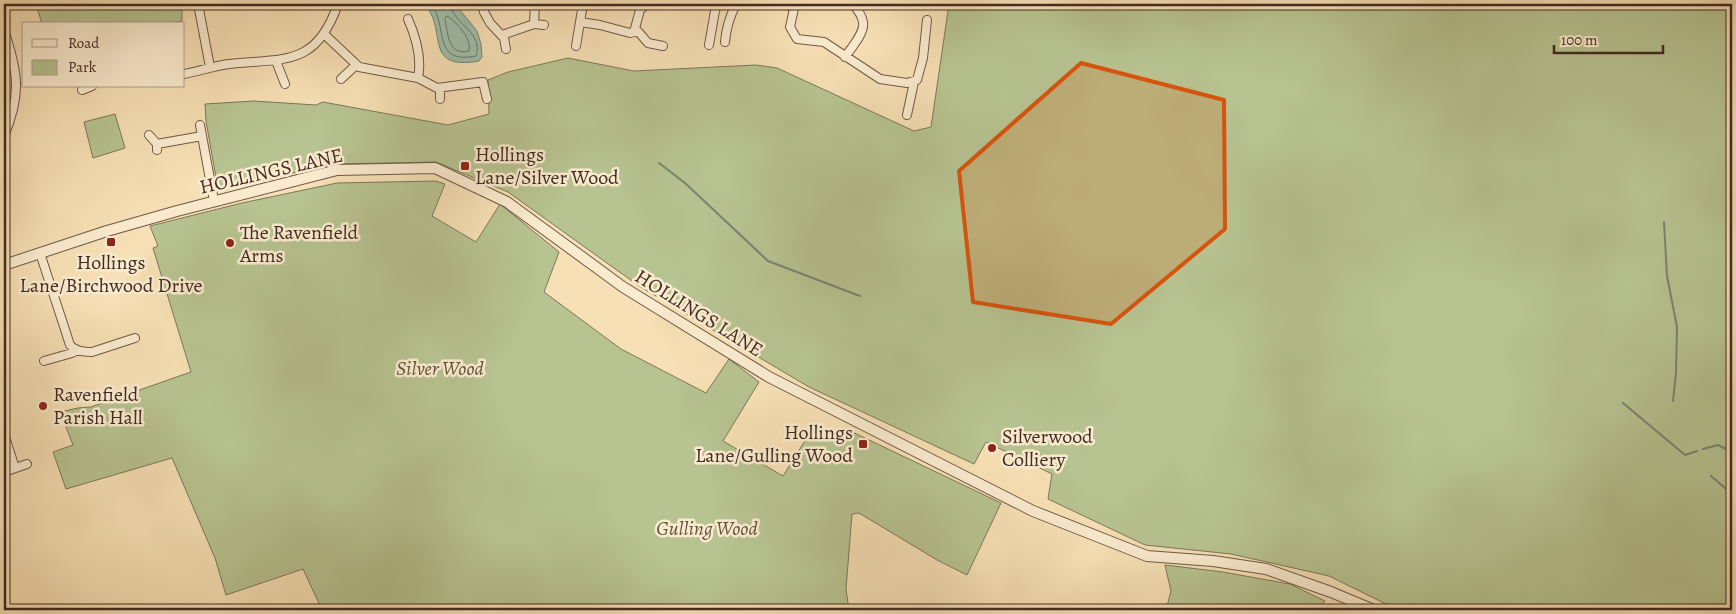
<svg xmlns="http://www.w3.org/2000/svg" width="1736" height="614" viewBox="0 0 1736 614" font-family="Alegreya,serif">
  <rect width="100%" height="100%" fill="#f7e0b5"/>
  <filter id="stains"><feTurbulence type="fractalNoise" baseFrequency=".004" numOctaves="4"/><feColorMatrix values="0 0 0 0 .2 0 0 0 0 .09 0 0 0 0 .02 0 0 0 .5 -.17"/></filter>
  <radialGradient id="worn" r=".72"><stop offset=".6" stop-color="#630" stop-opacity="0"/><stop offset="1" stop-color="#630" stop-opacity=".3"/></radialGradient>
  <path fill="#b7c391" stroke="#7c775a" d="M36,4h146v17l-23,3h-117z
    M949,4h783v606h-334l-69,-34 -98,-22 -86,-9 -97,-46 4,-25 -66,-32 -12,22 -165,-77 -170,-101 -131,-94 -72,-30 -101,2 -117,25 -12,-68 -1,-17 49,-3 62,4 7,-3 125,23 41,-11 -1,-34 20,-8 60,-14 66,13 122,-6 21,3 137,63 17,-4z
    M115,114l10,34 -32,10 -9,-36z
    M436,181l9,3 -13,32 44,26 24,-38 59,48 -15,40 77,57 85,44 23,-34 30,23 -36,59 60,35 33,-53 8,8 13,3 7,-6 157,75 -34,72 -30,-15 -78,-47 -7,1 -6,75 3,21h-527l-19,-41 -77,26 -11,-37 -43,-100 -106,31 -13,-37 20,-7 -13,-33 18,-4 13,-1 100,-35 -38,-124 5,-2 -8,-20 92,-23 95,-20z
    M1165,565l58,7 67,12 35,17 -7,9h-152l5,-19z"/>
  <path fill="#9ebdaa" stroke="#798374" d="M424,4h31l22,27 4,13 1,13 -3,4c-58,10 -30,-32 -55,-57z"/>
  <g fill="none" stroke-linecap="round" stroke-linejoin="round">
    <path stroke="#707466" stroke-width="1" d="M431,4c18,22 0,61 45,52 8,-24 -24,-33 -26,-52
      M447,16c10,6 25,23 22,35 -21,5 -21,-17 -24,-32z"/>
    <path stroke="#798374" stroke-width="2" d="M659,163l26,20 83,78 92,35
      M1664,222l3,54 10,51 -1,46 -3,28
      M1623,403l62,52 12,-4
      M1703,449l15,-4 14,7
      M1711,476l21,18"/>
    <defs>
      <path id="minor" d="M198,4l12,63
        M482,4l2,8 6,11 14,15 2,11
        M707,4l9,1 1,-1
        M782,4l11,3
        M795,4l-5,23 7,12 27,3 56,37 27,4 10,-3 6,-22 4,-38
        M408,19c8,18 14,39 10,59
        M580,22l20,3 30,8 4,-1 6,-22 7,-6
        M534,24l1,-20
        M636,29l12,14 15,3
        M4,30c14,42 18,64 0,106
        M324,34l35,33 59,11 19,10 46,-6 4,17
        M502,35l32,-11 10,1
        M725,42c1,-14 5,-26 11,-38
        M709,45l7,-40
        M576,46l7,-42
        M845,57c6,-9 20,-24 18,-35 -1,-7 -6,-13 -10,-18
        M276,61l9,23
        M184,74c15,-3 30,-8 45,-10 56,-6 87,3 109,-60
        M341,79l15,-14
        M82,90l10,-4
        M440,99v-11
        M907,115l7,-33
        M200,125l14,76
        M149,135l8,9v6
        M157,144l45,-8
        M40,253l30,92c5,6 14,7 22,7l43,-14
        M44,361l28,-8 5,-3
        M4,434l11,34
        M4,472l23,-8"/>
      <path id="tertiary" d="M4,265l103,-34 70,-20 160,-41 98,-2 72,34 116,85 146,90 264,134 114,45 66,5 53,8 65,23 43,18"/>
    </defs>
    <use href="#minor" stroke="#6f5847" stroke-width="10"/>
    <use href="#tertiary" stroke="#6f5847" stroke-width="12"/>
    <use href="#minor" stroke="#faebcf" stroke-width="8"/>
    <use href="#tertiary" stroke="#faebcf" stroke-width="10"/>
  </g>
  <path fill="#d7540e" fill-opacity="0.2" stroke="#d7540e" stroke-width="4" stroke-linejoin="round" d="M1081,63l143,37 1,129 -114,95 -138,-22 -14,-131z"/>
  <g fill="#8f2418" stroke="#faebcf" stroke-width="2">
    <rect x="460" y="161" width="10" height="10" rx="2.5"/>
    <rect x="106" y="237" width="10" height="10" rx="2.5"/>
    <circle cx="230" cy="243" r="5"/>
    <circle cx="43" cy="406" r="5"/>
    <rect x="858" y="439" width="10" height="10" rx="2.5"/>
    <circle cx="992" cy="448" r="5"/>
  </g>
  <g text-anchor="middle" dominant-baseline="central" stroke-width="5" stroke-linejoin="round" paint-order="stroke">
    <g font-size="20" fill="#422b22" stroke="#faebcf" text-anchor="start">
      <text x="475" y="154">Hollings<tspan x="475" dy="23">Lane/Silver Wood</tspan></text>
      <text x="240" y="232">The Ravenfield<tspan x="240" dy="23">Arms</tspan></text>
      <text x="111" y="262" text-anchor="middle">Hollings<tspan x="111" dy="23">Lane/Birchwood Drive</tspan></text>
      <text x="53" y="394">Ravenfield<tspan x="53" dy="23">Parish Hall</tspan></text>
      <text x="853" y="432" text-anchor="end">Hollings<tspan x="853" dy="23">Lane/Gulling Wood</tspan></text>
      <text x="1002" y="436">Silverwood<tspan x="1002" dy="23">Colliery</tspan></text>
    </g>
    <g font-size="20" fill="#422b22" stroke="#faebcf">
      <text transform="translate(271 171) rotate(-13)">HOLLINGS LANE</text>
      <text transform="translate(699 313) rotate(32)">HOLLINGS LANE</text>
    </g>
    <g font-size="20" font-style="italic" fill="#5f513e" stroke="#faebcf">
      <text x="440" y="368">Silver Wood</text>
      <text x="707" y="528">Gulling Wood</text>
    </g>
  </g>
  <rect width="1736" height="614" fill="none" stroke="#f7e0b5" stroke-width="20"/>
  <rect x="5" y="5" width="1726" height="604" fill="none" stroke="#422b22" stroke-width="2.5"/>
  <rect x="10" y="10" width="1716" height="594" fill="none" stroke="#422b22"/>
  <rect x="22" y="22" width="162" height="65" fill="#faebcf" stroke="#b09e8a"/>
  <rect x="32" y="39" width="25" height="8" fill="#faebcf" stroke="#b09e8a"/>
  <text x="68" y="48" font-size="15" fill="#422b22">Road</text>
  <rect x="32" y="60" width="25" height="15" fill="#b7c391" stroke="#b09e8a"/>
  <text x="68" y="72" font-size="15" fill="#422b22">Park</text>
  <path d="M1554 45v8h109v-8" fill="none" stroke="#422b22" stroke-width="2.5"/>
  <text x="1561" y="45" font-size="15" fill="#422b22" stroke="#faebcf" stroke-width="4" paint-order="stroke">100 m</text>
  <rect width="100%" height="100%" filter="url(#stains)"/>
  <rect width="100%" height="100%" fill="url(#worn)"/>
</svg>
